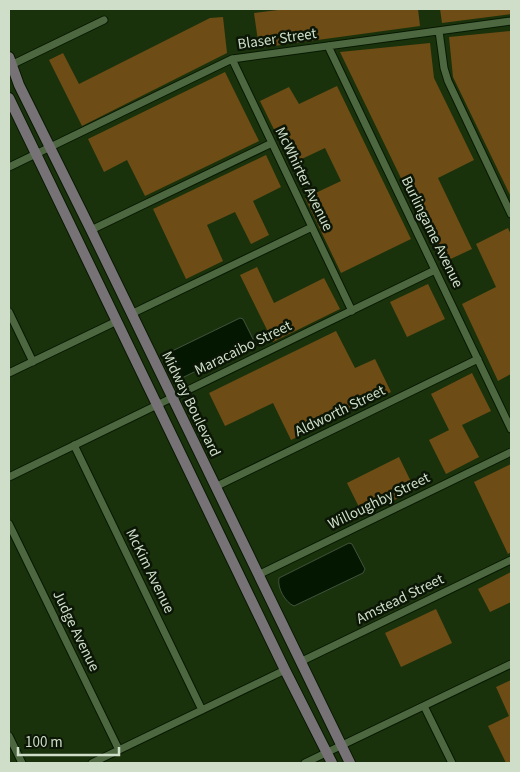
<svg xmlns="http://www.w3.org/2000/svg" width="520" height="772" viewBox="0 0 520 772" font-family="'Source Sans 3',sans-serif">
  <rect width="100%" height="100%" fill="#1a320c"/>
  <path fill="#6e4c15" d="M286,9h132l2,17 -161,22 -5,-35z
    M440,9h71v5l-69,9z
    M223,17l4,36 -145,73 -33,-66 14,-7 16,31 131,-66z
    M511,31v166l-58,-120 -4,-40z
    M430,43l4,35 40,82 -36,18 34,71 -30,14 -102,-211z
    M225,72l34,69 -114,55 -18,-36 -23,12 -16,-33z
    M337,86l74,153 -70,34 -36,-75 36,-17 -16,-33 -34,16 -31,-63 29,-14 10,17z
    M266,155l15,32 -28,14 16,34 -18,9 -16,-32 -28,13 16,36 -37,18 -33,-70z
    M508,228l3,7v139l-13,7 -36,-77 34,-17 -20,-43z
    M257,267l17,36 50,-25 16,31 -67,33 -33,-67z
    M428,284l17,35 -38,18 -17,-35z
    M336,331l19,37 20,-9 16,33 -100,48 -18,-37 -48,23 -16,-33z
    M472,373l19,38 -29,14 17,32 -33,17 -17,-34 20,-10 -18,-36z
    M399,457l16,33 -52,25 -16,-32z
    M511,464v88l-3,2 -34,-72z
    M511,572v30l-21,10 -12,-23z
    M436,609l16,34 -51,24 -16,-34z
    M511,680v83h-5l-18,-37 21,-10 -13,-29z"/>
  <path fill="#041700" stroke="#41533c" d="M240,318l3,1 10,20 -1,4 -72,36 -4,-2 -10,-19 2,-5z
    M349,543l3,1 13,25 -2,4 -69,33c-9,-4 -17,-18 -15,-28z"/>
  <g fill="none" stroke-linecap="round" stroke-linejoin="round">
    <defs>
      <path id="street" d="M439,31l5,37 4,13 63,133
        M328,46l183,383
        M232,59l120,252
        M11,65l93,-45
        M9,167l223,-108 279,-38
        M91,230l181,-87
        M9,312l24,50
        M131,314l181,-87
        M9,373l108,-52
        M74,445l128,265
        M9,477l426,-207
        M215,487l263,-128
        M9,524l110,226
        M258,575l253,-123
        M300,662l211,-102
        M424,706l28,57
        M9,736l13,27
        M92,763l193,-93
        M305,763l206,-99"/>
      <path id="secondary" d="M9,57l10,28 72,145 259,533
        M9,98l276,572 47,93"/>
    </defs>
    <use href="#street" stroke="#071800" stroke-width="9"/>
    <use href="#secondary" stroke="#071800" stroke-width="12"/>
    <use href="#street" stroke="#4d6740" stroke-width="7"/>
    <use href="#secondary" stroke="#777276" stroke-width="10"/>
  </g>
  <g text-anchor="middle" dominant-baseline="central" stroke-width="5" stroke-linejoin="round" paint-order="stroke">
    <g font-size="15" fill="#cedec8" stroke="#0c1607">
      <text transform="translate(277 39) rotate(-8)">Blaser Street</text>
      <text transform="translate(304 179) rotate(64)">McWhirter Avenue</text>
      <text transform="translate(432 232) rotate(64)">Burlingame Avenue</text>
      <text transform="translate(243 348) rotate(-26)">Maracaibo Street</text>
      <text transform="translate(191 404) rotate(64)">Midway Boulevard</text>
      <text transform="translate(340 411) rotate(-26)">Aldworth Street</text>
      <text transform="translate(379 501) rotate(-26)">Willoughby Street</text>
      <text transform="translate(150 571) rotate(64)">McKim Avenue</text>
      <text transform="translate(400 599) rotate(-26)">Amstead Street</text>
      <text transform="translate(76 631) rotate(64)">Judge Avenue</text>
    </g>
  </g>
  <rect width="520" height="772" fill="none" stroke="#cedec8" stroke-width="20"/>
  <path d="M18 747v8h101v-8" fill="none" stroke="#cedec8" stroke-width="2.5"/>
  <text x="25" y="747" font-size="15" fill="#cedec8" stroke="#0c1607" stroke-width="4" paint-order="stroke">100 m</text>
</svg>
